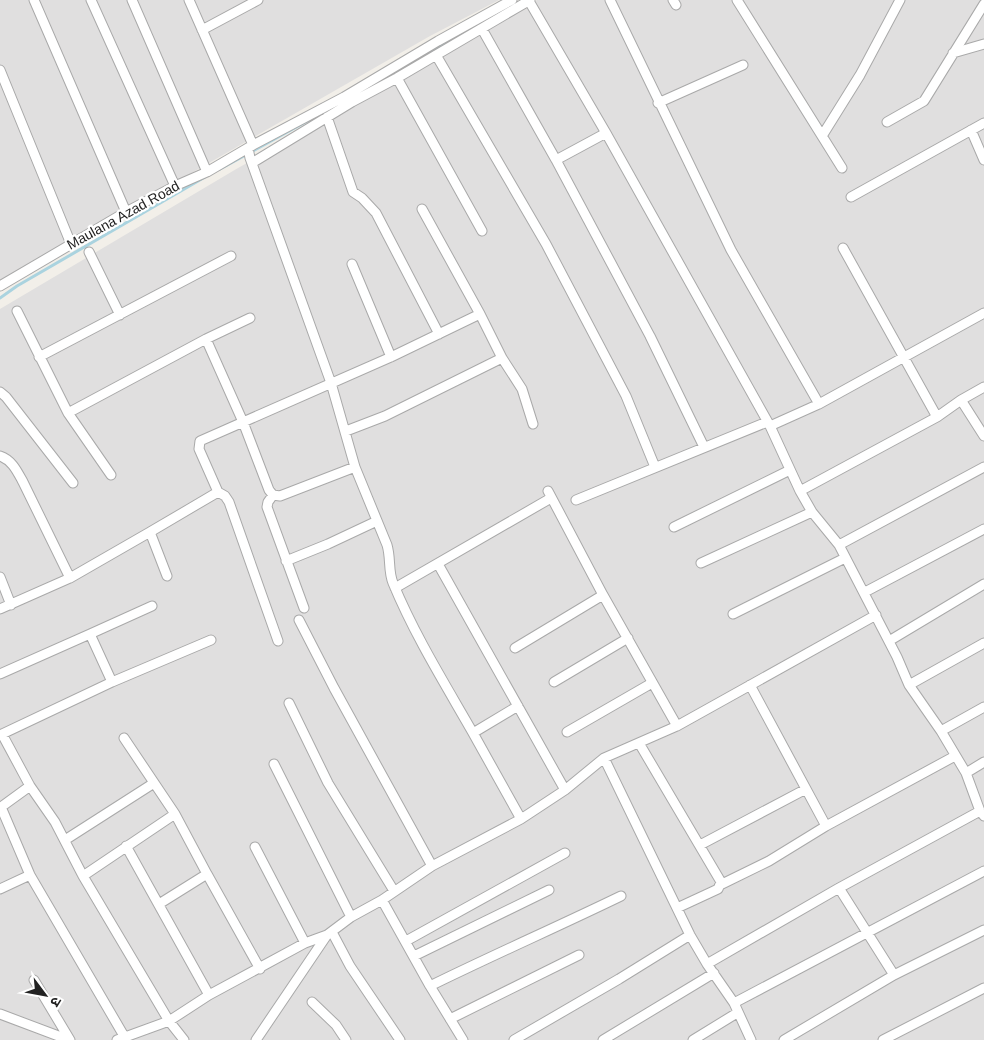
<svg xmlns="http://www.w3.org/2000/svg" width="984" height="1040" viewBox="0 0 984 1040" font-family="Helvetica,'Noto Sans Devanagari',sans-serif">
  <rect width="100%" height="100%" fill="#f2efe9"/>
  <path fill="#e0dfdf" d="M0,0h499l-69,36 -430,247z
    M537,0h447v1040h-984v-731l238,-141z"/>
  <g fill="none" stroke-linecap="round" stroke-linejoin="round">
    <path stroke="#aad3df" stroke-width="3" d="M386,77l110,-62
      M220,169l91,-50
      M0,298l17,-12 188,-109"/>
    <defs>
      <path id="minor" d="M34,0l92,212
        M91,0l84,186
        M132,0l75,172
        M610,0l121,250 88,154
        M673,0l3,5
        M737,0l105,168
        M529,1l77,132 164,293 30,65 12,21 27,33 58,112 12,28 32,46 25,42 14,38 4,5
        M482,29l74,131 94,176 54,111
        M202,30l56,-30
        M953,53l31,-9
        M436,55l110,189 80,152 29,71
        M0,70l71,174
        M397,78l85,153
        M658,103l85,-38
        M327,117l26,75 9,6 14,15 63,121
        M887,122l37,-21 60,-97
        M971,130l13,30
        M822,136l38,-61 40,-75
        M253,145l91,-48 94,-56 74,-41
        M248,148l2,10 81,225 24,84 32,78c4,13 1,26 6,38 22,53 52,101 80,150
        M556,160l50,-27
        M252,163l100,-61 45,-24 133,-78
        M851,197l133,-74
        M843,248l94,169
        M89,252l31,63
        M352,264l39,93
        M0,286l126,-74 49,-26 32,-14 46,-27 -64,-145
        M17,311l51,102 43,62
        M206,339l37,83 26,68 4,5 7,1 75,-29
        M39,357l192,-101
        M502,358l20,31 11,35
        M0,392l6,5 67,86
        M961,400l23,36
        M68,413l138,-74 44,-21
        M770,426l49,-22 165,-91
        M346,431l39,-15 117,-58 -22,-44
        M0,456c12,4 17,15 23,26l47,96 -70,31
        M548,491l55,104 74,131 199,-111
        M800,491l137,-74 24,-17 23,-13
        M273,495l-5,7 -1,5 37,101
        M576,500l191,-78
        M674,527l116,-57
        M150,532l68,-40
        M839,545l145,-78
        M286,561l42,-17 49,-23
        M701,563l111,-51
        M438,564l127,226
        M0,577l11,28
        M70,578l80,-46 17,44
        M395,588l156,-90
        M865,592l119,-63
        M733,614l112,-56
        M299,620l35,68 98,178
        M90,634l62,-28
        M278,641l-49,-139 -4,-6 -7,-4 -19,-43 1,-8 191,-84 89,-43 -58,-105
        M889,641l95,-57
        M515,648l88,-53
        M0,674l90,-40 22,48
        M554,682l74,-44
        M750,685l76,141
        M909,685l75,-42
        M289,703l39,80 66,108
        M518,706l-45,27 48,86
        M941,731l43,-24
        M567,732l85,-49
        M2,734l28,52 25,36 28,54 86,145 15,19
        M0,735l112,-53 99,-42
        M124,738l51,76 32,60
        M639,743l82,139 -3,7 -41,19
        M604,758l86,177 17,29 27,39 17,37
        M274,764l77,153
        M966,773l18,-11
        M30,786l-29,21 29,68 94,161
        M65,840l89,-57
        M700,845l106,-56
        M126,846l83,149
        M255,847l50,96
        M83,876l92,-62
        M720,885l49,-24 57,-35 129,-70
        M839,888l55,87
        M0,889l30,-14
        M382,900l48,86 33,54
        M159,904l48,-30 53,95
        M332,932l18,34 50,74
        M406,941l159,-88
        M414,956l135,-66
        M707,964l132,-76 141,-77
        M34,980l36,60
        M430,986c63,-31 127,-59 191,-90
        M312,1002l24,23 10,15
        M734,1003l250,-132
        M0,1014l69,26
        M450,1019l129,-64
        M117,1040l52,-19 40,-26 96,-52 22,-8 24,-18 31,-17 50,-34 89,-47 44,-29 39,-32 73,-32
        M256,1040l71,-105
        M514,1040l105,-61 71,-44
        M603,1040l111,-67
        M693,1040l44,-27
        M784,1040l110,-65 90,-45
        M883,1040l101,-52"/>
    </defs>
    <use href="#minor" stroke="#a9a9a9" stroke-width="11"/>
    <use href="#minor" stroke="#fff" stroke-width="9"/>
  </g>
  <g text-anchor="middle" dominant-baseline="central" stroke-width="4.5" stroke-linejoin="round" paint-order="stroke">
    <g font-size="14" fill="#222" stroke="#fff">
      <text transform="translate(123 215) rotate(-29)">Maulana Azad Road</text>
    </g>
  </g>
  <g transform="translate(45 995) rotate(122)" stroke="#ffffff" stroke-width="4" paint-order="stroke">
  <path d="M0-4L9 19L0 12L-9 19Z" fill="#222222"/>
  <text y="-8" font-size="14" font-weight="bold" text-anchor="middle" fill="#222222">उ</text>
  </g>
</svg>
